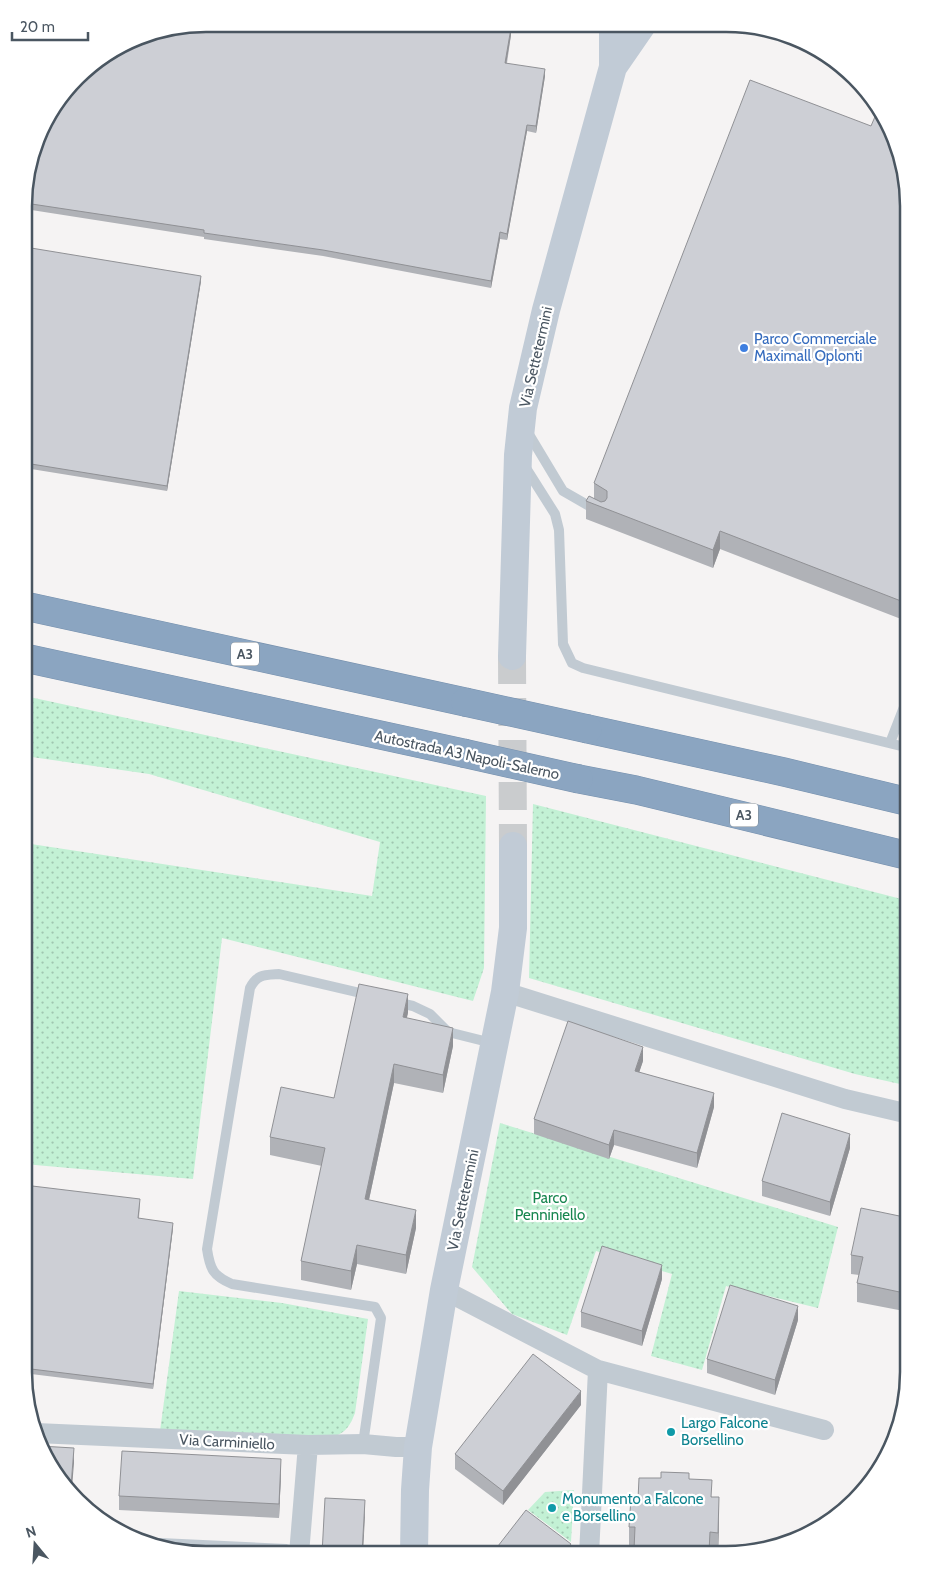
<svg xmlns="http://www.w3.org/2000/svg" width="933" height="1579" viewBox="0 0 933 1579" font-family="Cabin,sans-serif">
  <defs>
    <pattern id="grass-dots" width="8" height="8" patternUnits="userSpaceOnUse" patternTransform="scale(1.25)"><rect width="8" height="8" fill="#c3f1d5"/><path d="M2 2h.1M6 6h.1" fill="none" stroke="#a0c6b0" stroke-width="1.8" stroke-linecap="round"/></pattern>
  </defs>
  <rect width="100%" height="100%" fill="#f5f3f3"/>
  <path fill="url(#grass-dots)" d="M25,696l461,100 -2,172 -11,33 -251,-63 -29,241 -169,-15v-258l7,-62 341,52 8,-54 -231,-68 -124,-18z
    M533,804l376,97v185l-54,-12 -326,-96z
    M500,1123l338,104 -20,81 -92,-22 -24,84 -51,-14 21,-82 -76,-23 -29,84 -55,-21 -40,-47z
    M179,1291l103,12 86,16 -13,94c-6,16 -11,21 -28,26l-167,-8z
    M574,1490l-3,52 -43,-32 17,-18z"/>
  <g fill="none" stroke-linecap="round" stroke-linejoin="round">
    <path stroke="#caccce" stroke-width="28" stroke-dasharray="28 14" stroke-linecap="butt" d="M512,656l1,190"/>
    <defs>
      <path id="highway" d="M25,606l440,96
        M25,658l438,95
        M588,729l196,43 125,30
        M579,779l57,11 273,66"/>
    </defs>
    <use href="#highway" stroke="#7690ad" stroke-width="29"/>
    <path stroke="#c1cad2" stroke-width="10" d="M527,431l36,60 35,20
      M524,465l31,49 4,16 4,114 9,19 11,5 326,80
      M890,743l19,-49
      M395,1002l18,4 17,8 18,18 44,11
      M363,1444l18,-126 -6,-11 -143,-23c-19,-8 -22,-15 -25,-35l43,-261c7,-14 15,-13 29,-14l90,21"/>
    <path stroke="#c1cad2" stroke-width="20" d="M505,992l340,107 64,15
      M444,1290l154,80 226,60
      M36,1433l272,12 55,-1 33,3h22
      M160,1548l126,6
      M299,1554l9,-109
      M589,1555l9,-185"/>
    <path stroke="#c1cbd6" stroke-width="28" d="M613,67l29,-42
      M512,656l6,-201 5,-47 23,-98 67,-243v-42
      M414,1554l1,-64 3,-43 26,-157 61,-298 8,-64v-82"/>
    <use href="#highway" stroke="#8ba5c1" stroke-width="28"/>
    <defs>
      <path id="highway-bridge" d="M465,702l123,27
        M463,753l116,26"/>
    </defs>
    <use href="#highway-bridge" stroke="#7690ad" stroke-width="29" stroke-linecap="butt"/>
    <use href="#highway-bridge" stroke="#8ba5c1" stroke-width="28"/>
  </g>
  <path fill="#b0b2b7" d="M522,25h34l-1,4z
    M511,35l-4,28 38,13 -9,57 -9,-2 -20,109 -7,-1 -9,49 -168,-32 -119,-17v-2l-179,-28v-26z
    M909,206l-8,413 -181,-70 -7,19 -127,-49v-18l8,-3v-15z
    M25,247l176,34 -34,210 -142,-23z
    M408,1013l-2,5 47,28 -10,47 -49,-10 -25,117 47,28 -10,46 -49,-10 -6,26 -50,-10v-19l21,-95 -52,-11v-18l64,-39z
    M643,1061l-4,11 75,35 -17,61 -83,-23 -5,14 -75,-25v-15z
    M850,1148l-20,68 -68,-20v-15z
    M24,1185l116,19 -1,14 34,10 -20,161 -122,-15 1,-13h-8z
    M909,1218v94l-52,-10v-19l2,-8 -8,-1v-19z
    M662,1279l-20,67 -61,-19v-15z
    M798,1320l-23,75 -68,-22v-14z
    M581,1405l-78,100 -48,-36v-15z
    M281,1474l-2,44 -160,-8v-14z
    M689,1479l23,18 7,25 -1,33h-84v-3h-5v-25l9,-28z"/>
  <path fill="#909195" d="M511,28v7l-6,35v-7z
    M545,69v7l-9,57v-7z
    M527,125v6l-20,109v-6z
    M500,232v7l-9,49v-7z
    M201,276v5l-34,210v-5z
    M720,531v18l-7,19v-18z
    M909,579v18l-8,22v-18z
    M26,915v19l-2,12v-18z
    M408,994v19l-5,22v-18z
    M453,1028v18l-10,47v-18z
    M643,1047v14l-8,24v-14z
    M394,1064v19l-29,135v-19z
    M714,1093v14l-17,61v-15z
    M614,1130v15l-5,14v-14z
    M850,1134v14l-20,68v-14z
    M416,1210v18l-10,46v-19z
    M173,1223v5l-20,161v-5z
    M357,1245v19l-6,26v-19z
    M662,1265v14l-20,67v-15z
    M798,1306v14l-23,75v-15z
    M581,1391v14l-78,100v-14z
    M74,1448v15l-2,25 -1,-2z
    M281,1459v15l-2,44v-14z
    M719,1497v25l-1,33v-22z
    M365,1500v15l-2,39h-1z
    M571,1544v11h-9z"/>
  <path fill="#cdcfd5" stroke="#909195" d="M206,24l284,1 21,3 -6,35 40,6 -9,57 -9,-1 -20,109 -7,-2 -9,49 -168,-31 -119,-17v-3l-179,-27v-20l18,-58 43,-56 51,-31z
    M750,80l121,46 6,-14 18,25 14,69v373l-8,22 -181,-70 -7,19 -127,-49 3,-5 12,6 4,-1 2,-3v-7l-13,-8z
    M25,247l176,29 -34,210 -142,-23z
    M24,915h2l-2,13z
    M359,984l49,10 -5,23 50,11 -10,47 -49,-11 -29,135 51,11 -10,45 -49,-10 -6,26 -50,-10 24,-113 -55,-11 11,-50 53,11z
    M568,1021l75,26 -8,24 79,22 -17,60 -83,-23 -5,15 -75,-26z
    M782,1113l68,21 -20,68 -68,-21z
    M24,1185l116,14 -2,19 35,5 -20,161 -122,-15 1,-13 -8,-1z
    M861,1208l48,10v76l-52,-11 6,-26 -12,-2z
    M602,1246l60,19 -20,66 -61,-19z
    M730,1285l68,21 -23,74 -68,-21z
    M533,1354l48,37 -78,100 -48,-37z
    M40,1446l34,2 -3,38z
    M122,1451l159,8 -2,45 -160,-8z
    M661,1472l28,1v6l23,1 -1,17h8l-1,36 -8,-1 -1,20 -75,-2 1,-23h-6l2,-29 7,1 1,-21h22z
    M325,1498l40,2 -3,54h-40z
    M526,1510l45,34 -9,11h-71z"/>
  <circle fill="#3f7fe0" stroke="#fff" stroke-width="2" cx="744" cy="348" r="5"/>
  <g fill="#0f9aa8" stroke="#fff" stroke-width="2">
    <circle cx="671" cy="1432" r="5"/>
    <circle cx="552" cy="1508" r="5"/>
  </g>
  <g text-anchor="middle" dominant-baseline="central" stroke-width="4.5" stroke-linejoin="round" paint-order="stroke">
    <g fill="#fff" stroke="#808990" stroke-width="1">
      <rect x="231" y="642.5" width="28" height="23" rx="4"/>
      <rect x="730" y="803.5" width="28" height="23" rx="4"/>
    </g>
    <g font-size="14" font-weight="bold" fill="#4a5661">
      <text x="245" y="654">A3</text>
      <text x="744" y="815">A3</text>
    </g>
    <g font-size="15" fill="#366cbe" stroke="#fff" text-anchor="start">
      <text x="754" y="339">Parco Commerciale<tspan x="754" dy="17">Maximall Oplonti</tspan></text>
    </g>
    <g font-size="15" fill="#4a5661" stroke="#fff">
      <text transform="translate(536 357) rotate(-77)">Via Settetermini</text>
      <text transform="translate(467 755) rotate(12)">Autostrada A3 Napoli-Salerno</text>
      <text transform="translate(463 1200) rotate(-78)">Via Settetermini</text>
      <text transform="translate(227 1442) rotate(3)">Via Carminiello</text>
    </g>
    <g font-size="15" fill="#17864f" stroke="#fff">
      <text x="550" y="1198">Parco<tspan x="550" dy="17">Penniniello</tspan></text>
    </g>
    <g font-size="15" fill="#0d838f" stroke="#fff" text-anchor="start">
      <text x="681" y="1423">Largo Falcone<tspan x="681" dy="17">Borsellino</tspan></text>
      <text x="562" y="1499">Monumento a Falcone<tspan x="562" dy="17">e Borsellino</tspan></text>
    </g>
  </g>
  <path d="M0 0H933V1579H0ZM206 32H726A174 174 0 0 1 900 206V1372A174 174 0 0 1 726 1546H206A174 174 0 0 1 32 1372V206A174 174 0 0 1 206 32Z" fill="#fff" fill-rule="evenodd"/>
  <path fill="none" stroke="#4a5661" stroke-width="2.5" d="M206 32H726A174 174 0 0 1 900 206V1372A174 174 0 0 1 726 1546H206A174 174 0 0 1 32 1372V206A174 174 0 0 1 206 32Z"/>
  <g transform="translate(35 1544) rotate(342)" stroke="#ffffff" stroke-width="4" paint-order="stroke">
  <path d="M0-4L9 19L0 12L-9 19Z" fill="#4a5661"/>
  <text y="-8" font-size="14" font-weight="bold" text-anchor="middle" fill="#4a5661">N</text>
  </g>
  <path d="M12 32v8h76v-8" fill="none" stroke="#4a5661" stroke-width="2.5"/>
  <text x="20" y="32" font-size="15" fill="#4a5661" stroke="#ffffff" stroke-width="4" paint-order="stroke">20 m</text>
</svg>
